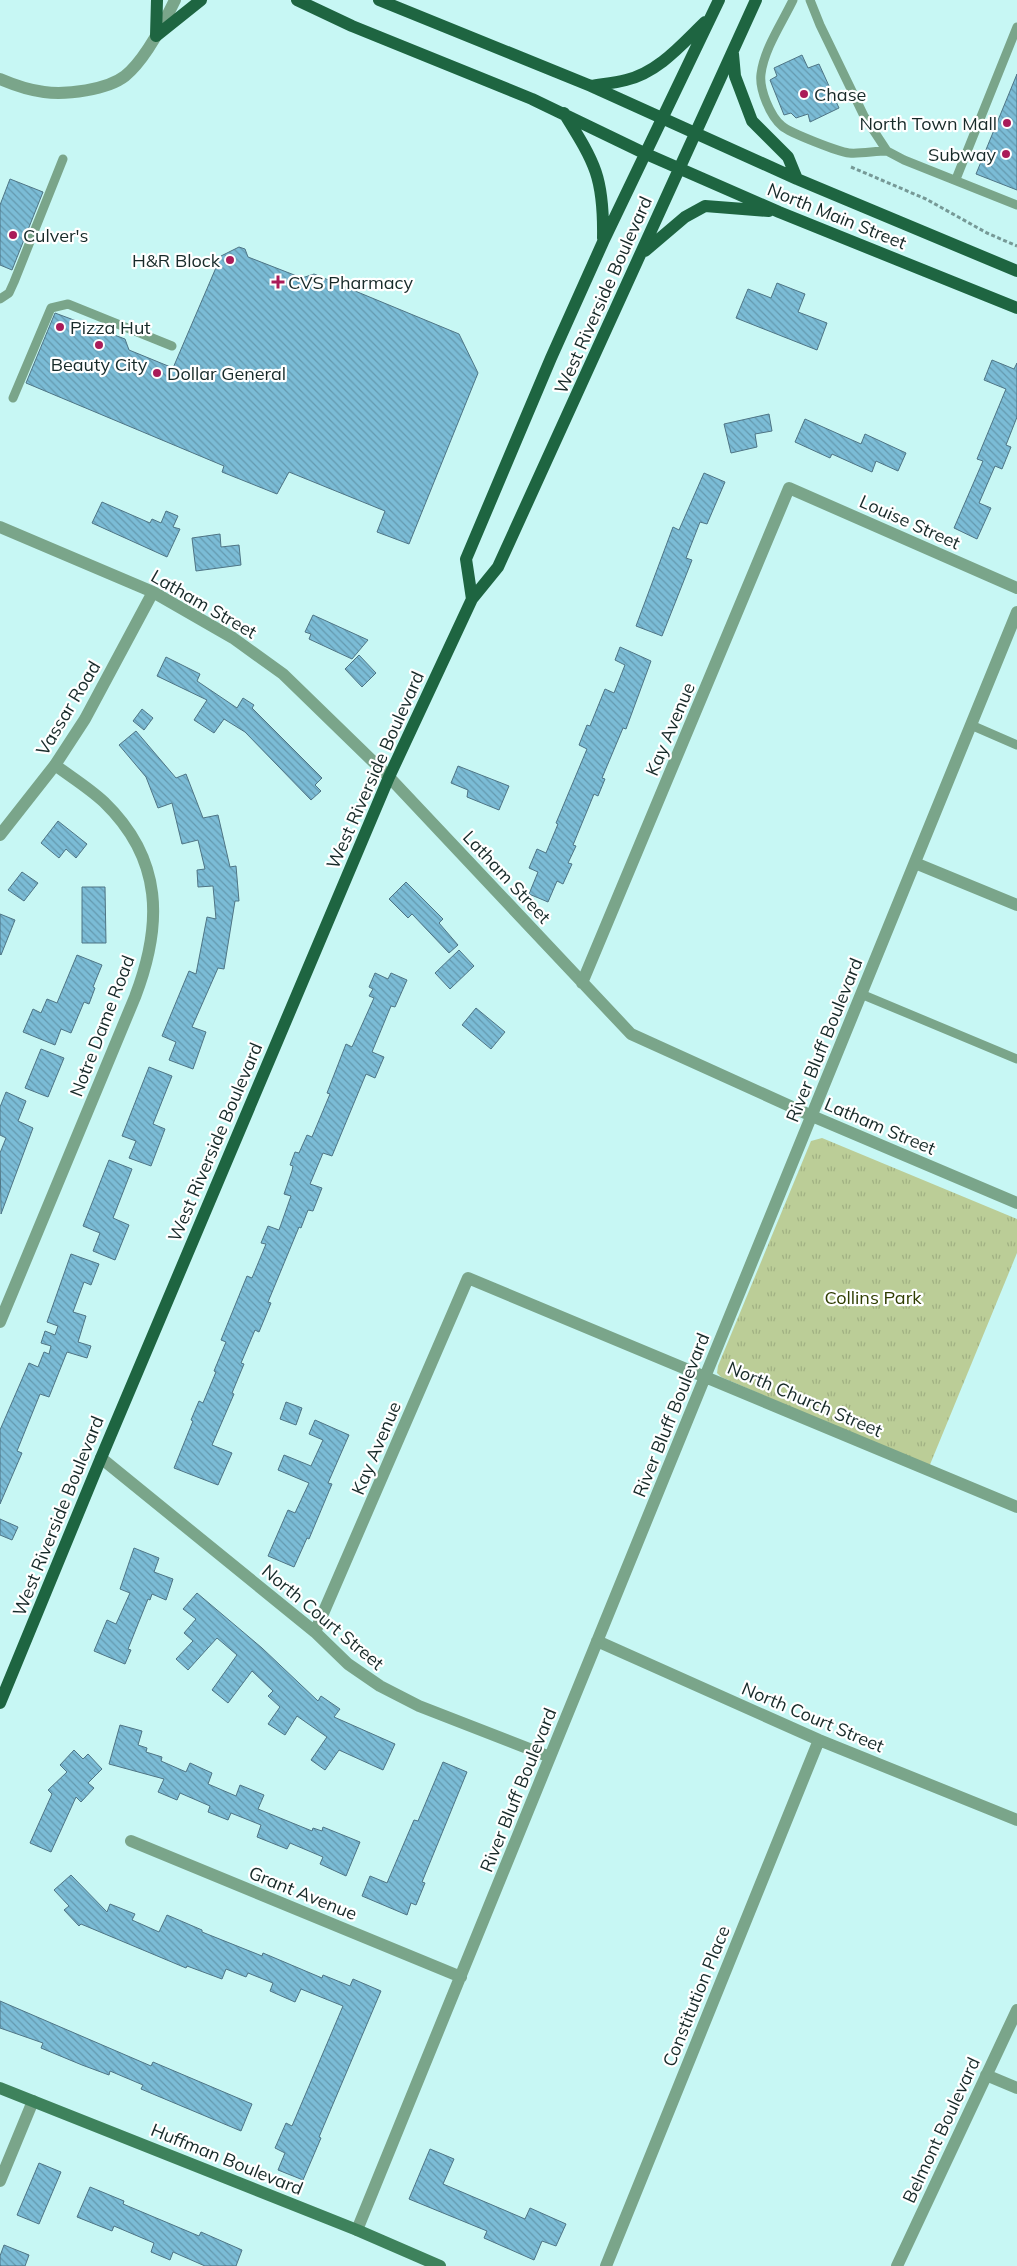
<svg xmlns="http://www.w3.org/2000/svg" width="1017" height="2266" viewBox="0 0 1017 2266" font-family="Mulish,sans-serif">
  <defs>
    <pattern id="park-tufts" width="24" height="20" patternUnits="userSpaceOnUse" patternTransform="scale(1.25)"><rect width="24" height="20" fill="#bbcd97"/><path d="M3 7l-1-3M5 7V3M7 7l1-3M15 17l-1-3M17 17v-4M19 17l1-3" fill="none" stroke="#a0b082"/></pattern>
    <pattern id="building-back-hatch" width="6" height="6" patternUnits="userSpaceOnUse" patternTransform="scale(1.25)"><rect width="6" height="6" fill="#7bbcd6"/><path d="M-1 5l2 2M0 0l6 6M5-1l2 2" fill="none" stroke="#6499ae"/></pattern>
  </defs>
  <rect width="100%" height="100%" fill="#c7f7f4"/>
  <path fill="url(#park-tufts)" d="M822,1138l195,81v34l-88,214 -208,-90 -4,-4 1,-7 93,-225z"/>
  <path fill="url(#building-back-hatch)" stroke="#4f7585" d="M802,55l6,13 11,-4 20,44 -29,14 -2,-8 -12,4 -5,-5 -7,2 -14,-35 7,-4 -3,-8z
    M1017,74v116l-41,-16z
    M10,179l33,13 -31,78 -12,-5v-60z
    M239,247l6,2 3,8 54,21 12,-4 145,60 19,39 -69,171 -32,-12 8,-21 -96,-39 -12,22 -55,-22 2,-6 -198,-83 29,-70 70,26 4,11 44,18 48,-112z
    M777,283l28,11 -7,18 29,11 -10,27 -81,-32 12,-29 23,9z
    M992,360l22,9 3,-6v54l-11,28 5,2 -9,22 -7,-3 -16,37 12,5 -14,31 -23,-11 29,-67 -6,-2 29,-70 -22,-9z
    M769,414l3,17 -17,3 2,13 -26,6 -7,-29z
    M805,419l56,25 4,-10 41,19 -8,18 -22,-10 -4,11 -40,-18 -2,4 -35,-16z
    M704,473l21,9 -18,42 -7,-2 -14,36 6,2 -30,76 -26,-10 37,-99 6,3z
    M102,502l48,21 2,-4 9,4 5,-12 12,5 -5,11 7,2 -13,28 -75,-34z
    M220,534l1,13 18,-2 2,20 -45,6 -4,-33z
    M313,615l55,25 -16,19 -43,-20 2,-5 -6,-2z
    M620,647l31,14 -25,68 -3,-1 -21,50 3,1 -7,17 -4,-2 -21,51 3,1 -8,17 4,1 -9,20 -6,-3 -9,21 -19,-8 9,-22 -9,-4 8,-19 9,4 12,-29 -2,-1 31,-74 -8,-4 8,-20 3,1 15,-37 9,4 11,-28 -10,-5z
    M359,655l17,18 -14,14 -17,-18z
    M166,657l34,17 -3,7 40,27 6,-10 11,7 -2,3 70,70 -7,7 6,6 -10,9 -66,-68 -21,-13 -10,14 -20,-13 13,-20 -50,-24z
    M142,709l11,9 -9,12 -11,-9z
    M136,731l40,47 10,-4 17,44 15,-3 12,52 6,-1 3,35h-4l-11,68 -6,-1 -26,59 14,5 -13,37 -24,-9 7,-18 -14,-6 27,-65 7,3 11,-57 9,2 -3,-33 -15,1 -1,-17 8,-1 -7,-29 -16,4 -10,-41 -14,5 -12,-31 -27,-32z
    M458,766l51,20 -10,24 -32,-13 1,-7 -17,-7z
    M58,821l29,23 -11,14 -10,-9 -7,9 -18,-15z
    M22,872l16,11 -14,18 -16,-11z
    M406,882l37,37 -4,4 19,22 -9,8 -37,-39 -4,4 -19,-19z
    M82,887h23l1,56h-24z
    M0,914l15,6 -14,35 -1,-1z
    M459,950l15,16 -24,23 -15,-16z
    M77,955l25,10 -9,22 2,1 -6,16 -5,-2 -13,31 -10,-4 -6,16 -32,-13 10,-23 8,4 6,-14 10,4z
    M375,973l13,6 3,-6 16,7 -12,27 -4,-1 -19,46 12,5 -9,21 -9,-4 -34,82 -9,-3 -13,31 12,4 -9,23 -5,-1 -7,18 -2,-1 -31,75 3,1 -12,29 -4,-2 -14,33 3,1 -12,29 2,1 -22,51 20,8 -14,32 -44,-17 19,-47 -2,-1 8,-19 4,2 13,-31 -2,-1 12,-29 -5,-2 26,-64 5,2 14,-34 -5,-1 7,-17 11,4 12,-34 -7,-2 8,-23 1,-5 -3,-1 5,-13 4,1 8,-18 5,2 18,-43 -3,-1 19,-49 6,3 22,-49 -5,-2 4,-7 -4,-2z
    M476,1008l29,24 -14,17 -29,-24z
    M41,1049l23,9 -16,39 -23,-9z
    M149,1067l23,9 -19,48 12,5 -14,37 -22,-8 7,-17 -14,-5z
    M6,1092l20,9 -8,20 15,7 -32,86 -1,-61 6,-15 -6,-3v-28z
    M109,1160l23,9 -19,49 16,7 -14,35 -22,-9 7,-18 -17,-7z
    M71,1254l28,10 -8,21 -7,-3 -11,30 13,4 -8,26 13,4 -4,12 -20,-6 -18,45 -9,-3 -23,57 5,2 -22,51v-74l29,-67 9,4 6,-15 5,2 2,-8 -10,-3 4,-12 10,4 3,-9 -11,-4z
    M286,1402l16,6 -6,17 -16,-6z
    M315,1420l34,15 -21,48 4,1 -23,55 -2,-1 -13,29 -26,-11 20,-46 7,3 14,-30 -31,-13 6,-15 27,11 12,-26 -14,-6z
    M0,1519l18,8 -6,13 -12,-5z
    M134,1548l25,10 -5,14 19,7 -7,21 -14,-6 -2,6 -2,-1 -20,50 3,1 -6,14 -31,-13 13,-31 9,4 14,-31 -10,-4z
    M197,1593l65,55 56,53 3,-5 19,13 -6,8 61,27 -12,26 -44,-20 -14,20 -14,-10 16,-23 -30,-21 -12,19 -17,-11 12,-17 -12,-11 5,-5 -21,-20 -24,32 -16,-13 25,-35 -20,-17 -29,32 -12,-11 17,-18 -9,-8 12,-14 -13,-10z
    M120,1725l22,6 -4,14 9,3 -1,4 16,5 -1,4 25,11 4,-9 22,10 -4,11 28,12 4,-11 24,10 -6,14 54,22 1,-3 9,3 1,-4 37,15 -14,34 -26,-12 3,-7 -33,-14 -3,6 -30,-12 4,-12 -30,-12 -3,7 -20,-8 2,-6 -30,-13 -3,7 -19,-8 6,-13 -55,-15z
    M74,1750l9,9 5,-5 14,15 -14,14 6,5 -13,14 -5,-5 -25,55 -21,-9 22,-49 -4,-4 19,-18 -7,-7z
    M443,1762l24,10 -45,110 3,1 -9,22 -5,-2 -4,12 -45,-19 8,-20 17,7 27,-63 4,1z
    M71,1875l36,37 3,-8 25,10 -3,6 27,12 8,-17 35,15v2l60,24 1,-3 59,25 1,-3 27,11 3,-7 28,12 -62,146 2,1 -18,42 -25,-10 7,-17 -10,-5 11,-25 6,3 51,-120 -42,-17 -6,13 -25,-11 3,-8 -25,-10 -2,4 -20,-8 -4,10 -35,-13 -1,2 -105,-44 -2,2 -15,-16 5,-4 -15,-16z
    M0,2001l151,65 2,-4 99,42 -11,27 -100,-42 2,-4 -33,-14 -1,4 -27,-10 -41,-17 2,-5 -43,-15z
    M430,2149l24,10 -11,25 82,35 5,-11 36,16 -10,22 -14,-5 -8,19 -50,-22 3,-7 -78,-32z
    M39,2163l22,9 -22,52 -22,-9z
    M90,2187l34,14 -1,3 76,32 2,-4 41,18 -6,16h-31l-32,-14 -3,8 -19,-8 3,-9 -40,-17 -2,5 -35,-14z
    M4,2245l25,10 -4,11h-25v-10z"/>
  <g fill="none" stroke-linecap="round" stroke-linejoin="round">
    <path stroke="#769996" stroke-width="3" stroke-dasharray="4 2.5" stroke-linecap="butt" d="M851,167l75,32 61,34 30,13"/>
    <path stroke="#7aa58a" stroke-width="9" d="M793,0c-11,23 -29,49 -32,74 -2,15 9,42 21,52 8,7 57,26 67,27 12,1 26,-2 38,-2
      M810,0l10,25 44,91 23,35 17,9 113,45
      M956,179l61,-152
      M0,299l9,-6 5,-11 49,-123
      M13,398l38,-90 17,-4 104,42
      M971,725l46,20
      M861,994l156,65"/>
    <path stroke="#7aa58a" stroke-width="12" d="M0,79c14,6 28,11 44,13 22,3 63,-2 81,-16 20,-16 39,-53 50,-76
      M0,527l153,65 80,46 50,36 106,103 242,257 181,82 205,87
      M0,835l55,-70 30,-46 68,-127
      M915,863l102,42
      M582,983l207,-495 228,100
      M0,1322l135,-325c28,-73 28,-138 -31,-195 -15,-14 -33,-25 -49,-37
      M101,1458l214,174 33,32 32,22 39,20 131,51
      M315,1632l153,-354 549,229
      M597,1641l222,99 198,80
      M131,1841l330,136
      M986,2075l31,13
      M0,2181l33,-80
      M357,2230l660,-1618
      M606,2266l213,-526
      M897,2266l120,-256"/>
    <path stroke="#3e825c" stroke-width="12" d="M0,2088l357,142 83,36"/>
    <path stroke="#1e6541" stroke-width="12" d="M297,0l55,26 180,73 112,54 135,59 238,96
      M379,0l212,86 206,93 220,92
      M156,36l45,-36
      M156,36l1,-36
      M733,54l2,22 17,45 36,36 9,22
      M591,86c12,-2 24,-3 35,-6 33,-8 56,-36 79,-58
      M564,113c31,50 40,64 39,125
      M645,251l40,-34 20,-11 64,5
      M472,599l-6,-40 85,-201 52,-116 116,-242
      M0,1703l101,-245 288,-681 83,-178 26,-32 258,-567"/>
  </g>
  <g fill="#aa1c59" stroke="#fff" stroke-width="2">
    <circle cx="804" cy="94" r="5"/>
    <circle cx="1007" cy="123" r="5"/>
    <circle cx="1006" cy="154" r="5"/>
    <circle cx="13" cy="235" r="5"/>
    <circle cx="230" cy="260" r="5"/>
    <path d="M275.5 274.5h5v5h5v5h-5v5h-5v-5h-5v-5h5z"/>
    <circle cx="60" cy="327" r="5"/>
    <circle cx="99" cy="345" r="5"/>
    <circle cx="157" cy="373" r="5"/>
  </g>
  <g text-anchor="middle" dominant-baseline="central" stroke-width="4.5" stroke-linejoin="round" paint-order="stroke">
    <g font-size="18" fill="#172a29" stroke="#fff" text-anchor="start">
      <text x="814" y="94">Chase</text>
      <text x="997" y="123" text-anchor="end">North Town Mall</text>
      <text x="996" y="154" text-anchor="end">Subway</text>
      <text x="23" y="235">Culver's</text>
      <text x="220" y="260" text-anchor="end">H&amp;R Block</text>
      <text x="288" y="282">CVS Pharmacy</text>
      <text x="70" y="327">Pizza Hut</text>
      <text x="99" y="364" text-anchor="middle">Beauty City</text>
      <text x="167" y="373">Dollar General</text>
    </g>
    <g font-size="18" fill="#172a29" stroke="#fff">
      <text transform="translate(837 216) rotate(22)">North Main Street</text>
      <text transform="translate(603 295) rotate(-66)">West Riverside Boulevard</text>
      <text transform="translate(910 522) rotate(24)">Louise Street</text>
      <text transform="translate(204 604) rotate(30)">Latham Street</text>
      <text transform="translate(68 708) rotate(-59)">Vassar Road</text>
      <text transform="translate(670 729) rotate(-67)">Kay Avenue</text>
      <text transform="translate(375 770) rotate(-66)">West Riverside Boulevard</text>
      <text transform="translate(507 877) rotate(47)">Latham Street</text>
      <text transform="translate(102 1026) rotate(-69)">Notre Dame Road</text>
      <text transform="translate(824 1040) rotate(-68)">River Bluff Boulevard</text>
      <text transform="translate(880 1126) rotate(23)">Latham Street</text>
      <text transform="translate(215 1142) rotate(-67)">West Riverside Boulevard</text>
      <text transform="translate(805 1399) rotate(23)">North Church Street</text>
      <text transform="translate(671 1415) rotate(-68)">River Bluff Boulevard</text>
      <text transform="translate(376 1448) rotate(-67)">Kay Avenue</text>
      <text transform="translate(58 1516) rotate(-68)">West Riverside Boulevard</text>
      <text transform="translate(323 1617) rotate(40)">North Court Street</text>
      <text transform="translate(813 1717) rotate(23)">North Court Street</text>
      <text transform="translate(518 1790) rotate(-68)">River Bluff Boulevard</text>
      <text transform="translate(303 1893) rotate(22)">Grant Avenue</text>
      <text transform="translate(696 1996) rotate(-68)">Constitution Place</text>
      <text transform="translate(941 2130) rotate(-65)">Belmont Boulevard</text>
      <text transform="translate(227 2159) rotate(22)">Huffman Boulevard</text>
    </g>
    <g font-size="18" fill="#2f3d00" stroke="#fff">
      <text x="873" y="1297">Collins Park</text>
    </g>
  </g>
</svg>
